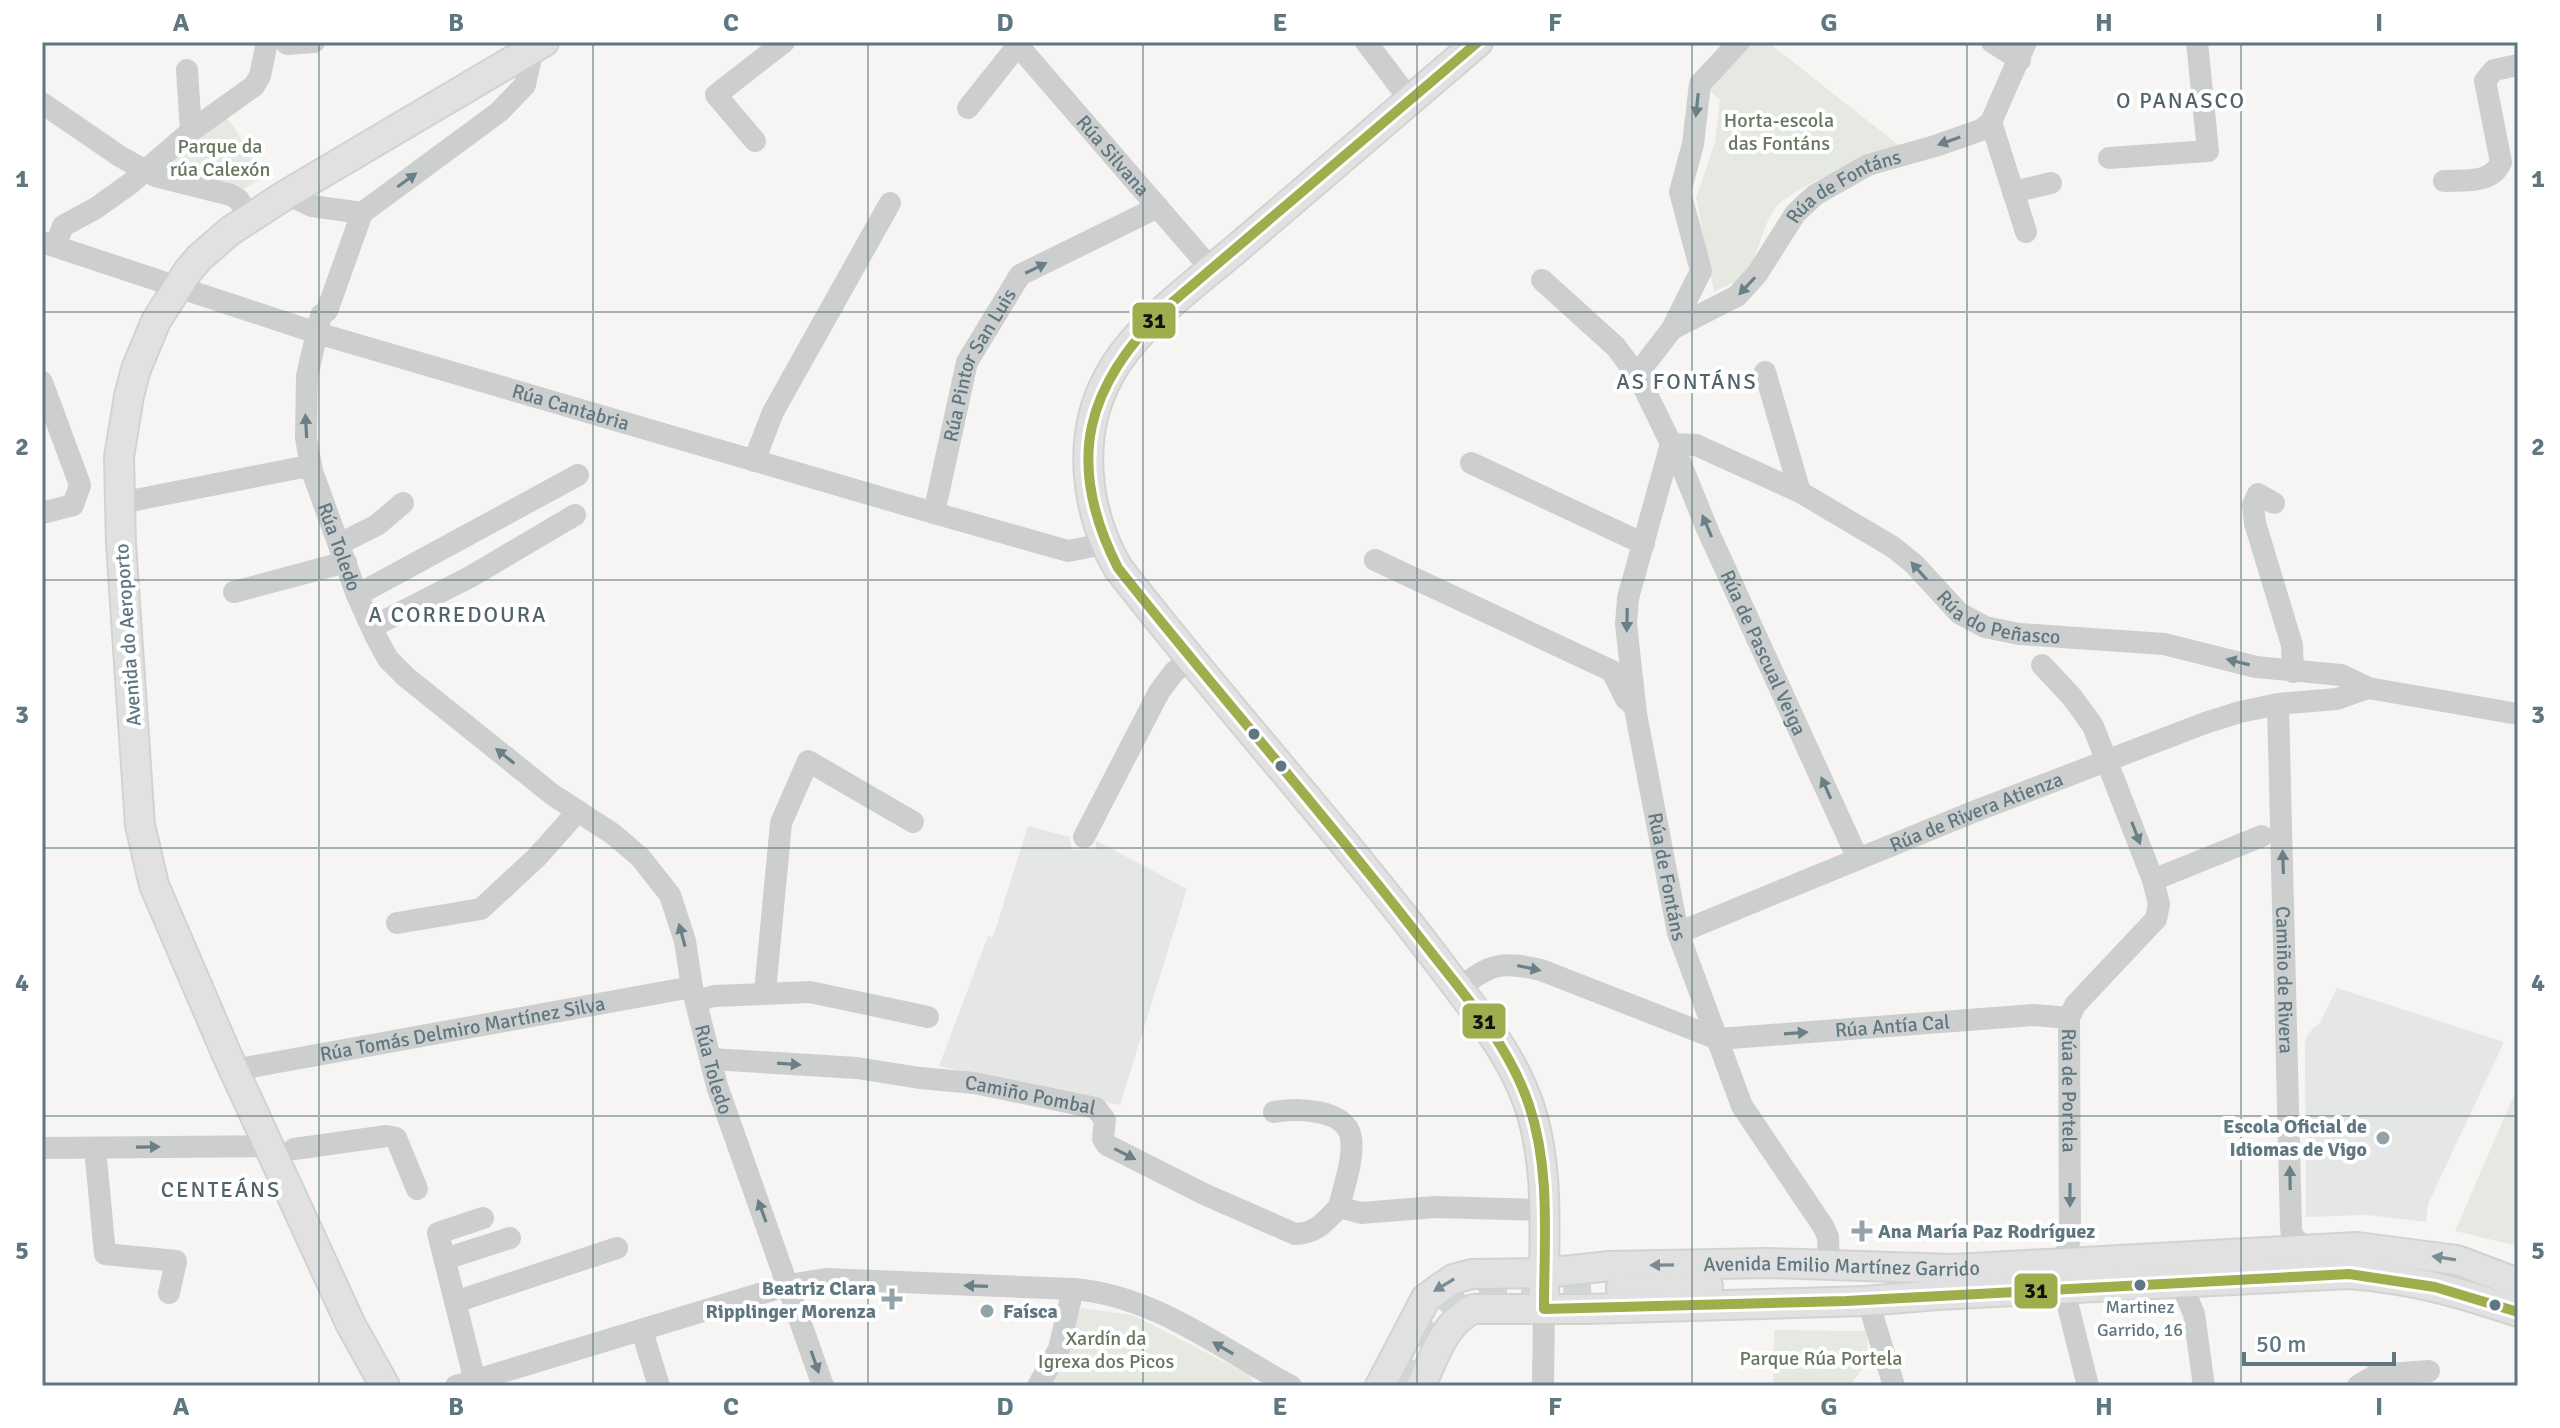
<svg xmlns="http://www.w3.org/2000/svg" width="2560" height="1428" viewBox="0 0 2560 1428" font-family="Signika,sans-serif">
  <rect width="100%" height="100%" fill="#f6f5f4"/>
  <path fill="#e5e7e6" d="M1028,826l42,11 2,13 24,-1 -1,-9 92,49 -67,216 -181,-39 49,-130 5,1z
    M2337,988l167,54 -76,162 -2,18 -59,-7 -61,2 -1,-171 1,-8 7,-10 7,-5z"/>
  <path fill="#e6e9e2" d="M1745,42h23l133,105c-26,7 -113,41 -127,63 -14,20 -15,49 -32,67 -7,6 -20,10 -28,15l-18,-94 19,-56 5,-42 -14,-12z
    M223,114l10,12 31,51 -25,15 -77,-23z
    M2518,1086v160l-63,-15z
    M1081,1308l52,7 117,60 5,11h-210l13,-17z
    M1774,1330l93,1 1,30 -18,25h-77z"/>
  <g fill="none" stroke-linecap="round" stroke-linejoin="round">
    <path stroke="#d0d6d7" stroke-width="28" stroke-dasharray="28 14" stroke-linecap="butt" d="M1404,1386c11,-24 19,-59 40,-77 33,-26 133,-19 177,-21"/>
    <defs>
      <g id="major">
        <path d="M1478,42c-79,67 -157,135 -236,202 -45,39 -105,80 -133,132 -33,60 -24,135 9,192 106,137 224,265 328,404 32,43 65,81 83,133 22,65 14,136 15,204"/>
        <path d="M1621,1288l87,-2"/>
        <path d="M385,1386l-34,-61 -124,-270 -73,-170 -14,-60 -19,-281 -2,-87 10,-61 7,-27 20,-48 32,-50 11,-13 31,-27 57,-37 257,-152"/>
        <path id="s15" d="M1380,1386l46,-88 27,-19 19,-5 72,-1 66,-7 158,-3 185,6 404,-22 100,13 61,23"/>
        <path d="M1421,1386c13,-29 22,-62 52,-77h114l278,-8 73,-6 411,-21c64,5 109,18 169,38"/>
      </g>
    </defs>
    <use href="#major" stroke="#d1d3d3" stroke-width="32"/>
    <g stroke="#cdcfcf" stroke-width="22">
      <path id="s1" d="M1015,42l197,228"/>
      <path d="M1366,42l44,58"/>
      <path d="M1992,42l28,18"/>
      <path d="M287,44l27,-2"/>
      <path d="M187,70l4,61"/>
      <path d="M42,103l79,54 34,19 76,19 8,5 10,19"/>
      <path d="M968,108l50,-63"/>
      <path d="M1991,122l35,110"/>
      <path d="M755,141l-39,-46 68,-53"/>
      <path d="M2109,158l99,-7 -11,-109"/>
      <path d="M2444,181c21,-1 48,3 57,-19l-16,-81 9,-11 24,-5"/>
      <path d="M2013,192l38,-9"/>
      <path d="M287,194l25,12 50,7 137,-101 26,-27 8,-37"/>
      <path id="s2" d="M362,213l-35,98 -6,4 -14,61 -1,62 6,33 45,124 18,40 13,24 18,18 147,118 60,39 27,23 30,38 15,46 7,46 25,99 106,300"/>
      <path id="s3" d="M42,242l275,91 617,180 134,38 36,-7"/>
      <path d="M55,246l8,-20 33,-18 35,-25 60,-52 63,-45 6,-10 7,-34"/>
      <path id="s4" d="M1542,280l74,67 23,31 41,84 28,69 150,328"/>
      <path d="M1672,329l29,-58 -21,-79 13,-48 7,-60 39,-42"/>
      <path d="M1765,372l35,120"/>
      <path id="s5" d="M1639,378l6,-14 27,-35 65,-33 20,-22 38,-60 20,-19 53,-30 67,-19 46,-16 10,-8 35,-80"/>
      <path d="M42,382l38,103 -7,20 -31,8"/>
      <path id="s6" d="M1671,444l-43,154 -2,26 10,90 42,219 64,173 81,120 5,11 1,26"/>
      <path id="s7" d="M1671,444l25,1 104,47 93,55 21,17 45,49 26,14 34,7 145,10 92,23 85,8 27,13"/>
      <path d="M754,461l19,-49 117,-209"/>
      <path d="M1471,463l173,81"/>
      <path d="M120,503l183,-36 9,4"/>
      <path d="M2274,503l-16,-9 -5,11 2,18 37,122 1,27"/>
      <path id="s8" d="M934,513l33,-151 53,-87 138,-68"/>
      <path d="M339,544l38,-19 26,-22"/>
      <path d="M1375,560l237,111 14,28 7,6"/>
      <path d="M234,592l112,-30"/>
      <path d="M357,595l221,-120"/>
      <path d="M372,627l98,-50 105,-62"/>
      <path id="s9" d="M2042,665l30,32 21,29 60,154 6,24 -3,15 -81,86 -6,13 1,220 -4,16 -14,11"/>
      <path id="s10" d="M2278,704l13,523 1,9 15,13"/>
      <path d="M1084,837l75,-145 15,-20 17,-14"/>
      <path d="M2153,880l109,-44"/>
      <path d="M397,923l84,-14 56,-52 41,-46"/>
      <path id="s11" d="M1678,933l295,-121 232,-89 35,-11 38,-8 59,-5 31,-11 150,26"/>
      <path id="s12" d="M1459,989c31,-26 43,-28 82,-19l177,69 316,-24 35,3"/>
      <path d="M765,992l16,-169 27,-62 105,61"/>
      <path d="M696,1001l18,-5 96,-4 118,25"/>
      <path id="s13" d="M711,1059l146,9 63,10 54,5 122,25 9,12 -2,19 4,6 97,49 91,40c22,-1 30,-12 44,-27l22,6 74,-6 109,3"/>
      <path id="s14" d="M234,1070l458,-83"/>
      <path d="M1274,1112c21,-4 73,-4 77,26 3,21 -7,48 -12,69"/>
      <path d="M42,1148l229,-2"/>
      <path d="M95,1148l10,106 71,7 -7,32"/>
      <path d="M294,1149l93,-13 9,2 21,51"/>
      <path d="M445,1259l65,-21"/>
      <path d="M2176,1272l18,42 10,72"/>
      <path d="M2064,1290l24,96"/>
      <path d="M1865,1301l6,10 23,75"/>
      <path d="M455,1302l162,-54"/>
      <path d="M642,1331l17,55"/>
      <path d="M475,1381l-37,-148 45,-15"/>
      <path d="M456,1386l333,-101 37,-6 247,10c81,6 148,60 218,97"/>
      <path d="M1038,1386l21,-37 14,-60"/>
      <path d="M1543,1386l1,-77"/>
      <path d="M2358,1386l18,-11 53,-4"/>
    </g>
    <use href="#major" stroke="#e1e1e2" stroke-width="28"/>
    <defs>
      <path id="bus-1" d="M1478,42l-309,263c-84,80 -105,157 -51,263 99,125 205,244 302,370 40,52 88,104 109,167 22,65 15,136 15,204l302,-8 503,-27 86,13 83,25"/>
    </defs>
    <use href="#bus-1" stroke="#fff" stroke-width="16"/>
    <use href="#bus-1" stroke="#9fad4d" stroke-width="10"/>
  </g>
  <defs><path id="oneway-solid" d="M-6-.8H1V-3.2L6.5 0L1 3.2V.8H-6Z" transform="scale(2)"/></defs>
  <g fill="#6a8088">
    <use href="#oneway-solid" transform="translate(1697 105) rotate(96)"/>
    <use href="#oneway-solid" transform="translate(1949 141) rotate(161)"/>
    <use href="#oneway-solid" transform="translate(407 180) rotate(-36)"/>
    <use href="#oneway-solid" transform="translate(1036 268) rotate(-26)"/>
    <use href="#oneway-solid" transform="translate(1747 286) rotate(133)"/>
    <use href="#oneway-solid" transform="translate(306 426) rotate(-93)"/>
    <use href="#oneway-solid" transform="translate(1707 526) rotate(-113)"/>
    <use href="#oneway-solid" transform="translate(1919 571) rotate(-132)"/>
    <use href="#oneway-solid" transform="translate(1627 620) rotate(91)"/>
    <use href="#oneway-solid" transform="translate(2238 662) rotate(-166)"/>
    <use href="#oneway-solid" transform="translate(505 756) rotate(-141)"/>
    <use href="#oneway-solid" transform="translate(1826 788) rotate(-114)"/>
    <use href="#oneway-solid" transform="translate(2136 833) rotate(69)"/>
    <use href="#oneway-solid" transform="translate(2283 862) rotate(-92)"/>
    <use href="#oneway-solid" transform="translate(682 935) rotate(-105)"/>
    <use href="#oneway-solid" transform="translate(1529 968) rotate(12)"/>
    <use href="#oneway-solid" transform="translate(1796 1033) rotate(-4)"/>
    <use href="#oneway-solid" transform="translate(789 1064) rotate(4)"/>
    <use href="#oneway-solid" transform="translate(148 1147) rotate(-1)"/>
    <use href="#oneway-solid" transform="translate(1125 1154) rotate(27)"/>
    <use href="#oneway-solid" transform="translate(2290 1178) rotate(-91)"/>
    <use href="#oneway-solid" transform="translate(2070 1195) rotate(90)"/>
    <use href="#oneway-solid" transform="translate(762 1211) rotate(-110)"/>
    <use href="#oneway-solid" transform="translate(976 1286) rotate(-178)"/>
    <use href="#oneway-solid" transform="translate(1223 1348) rotate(-150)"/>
    <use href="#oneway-solid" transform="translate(815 1362) rotate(71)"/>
  </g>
  <g fill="#798c94">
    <use href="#oneway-solid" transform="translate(2444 1258) rotate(-171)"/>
    <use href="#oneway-solid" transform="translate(1662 1265) rotate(179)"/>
    <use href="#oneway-solid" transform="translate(1444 1285) rotate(149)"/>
  </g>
  <path fill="none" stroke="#5f7780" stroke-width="2" stroke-opacity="0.55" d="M319,42v1344M593,42v1344M868,42v1344M1143,42v1344M1417,42v1344M1692,42v1344M1967,42v1344M2241,42v1344M42,312h2476M42,580h2476M42,848h2476M42,1116h2476"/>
  <g fill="#5f7780" stroke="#fff" stroke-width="3">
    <circle cx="1254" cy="734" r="7"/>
    <circle cx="1281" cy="766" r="7"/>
    <circle cx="2140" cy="1285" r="7"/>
    <circle cx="2495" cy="1305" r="7"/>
  </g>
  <g fill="#94a3a9" stroke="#fff" stroke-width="3">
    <circle cx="2383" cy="1138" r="8"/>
    <path d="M1858 1219h8v8h8v8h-8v8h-8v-8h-8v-8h8z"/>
    <path d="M888 1287h8v8h8v8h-8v8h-8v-8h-8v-8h8z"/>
    <circle cx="987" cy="1311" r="8"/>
  </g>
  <g text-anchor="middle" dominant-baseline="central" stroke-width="8" stroke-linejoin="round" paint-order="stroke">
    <g font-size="18" fill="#5f7780" stroke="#fff">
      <text x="2140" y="1307">Martinez<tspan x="2140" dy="23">Garrido, 16</tspan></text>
    </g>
    <g font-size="20" fill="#67785f" stroke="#fff">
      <text x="1779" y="120">Horta-escola<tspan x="1779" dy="23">das Fontáns</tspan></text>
      <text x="220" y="146">Parque da<tspan x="220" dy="23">rúa Calexón</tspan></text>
      <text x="1106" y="1338">Xardín da<tspan x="1106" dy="23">Igrexa dos Picos</tspan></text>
      <text x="1821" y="1358">Parque Rúa Portela</text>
    </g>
    <g font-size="20" fill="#5f7780" stroke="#fff">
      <text stroke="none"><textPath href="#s1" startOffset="150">Rúa Silvana</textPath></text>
      <text stroke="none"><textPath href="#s5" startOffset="290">Rúa de Fontáns</textPath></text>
      <text stroke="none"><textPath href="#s8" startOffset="156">Rúa Pintor San Luis</textPath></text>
      <text stroke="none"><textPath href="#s3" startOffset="554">Rúa Cantabria</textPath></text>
      <text stroke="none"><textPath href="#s2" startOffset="350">Rúa Toledo</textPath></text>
      <text stroke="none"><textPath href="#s7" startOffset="380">Rúa do Peñasco</textPath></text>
      <text transform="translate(128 635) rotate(-94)">Avenida do Aeroporto</text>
      <text stroke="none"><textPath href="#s4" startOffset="440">Rúa de Pascual Veiga</textPath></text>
      <text stroke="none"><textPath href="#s11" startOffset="322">Rúa de Rivera Atienza</textPath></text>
      <text stroke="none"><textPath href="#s6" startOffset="442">Rúa de Fontáns</textPath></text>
      <text stroke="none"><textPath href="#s10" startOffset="276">Camiño de Rivera</textPath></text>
      <text stroke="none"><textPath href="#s12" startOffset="454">Rúa Antía Cal</textPath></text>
      <text stroke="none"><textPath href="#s14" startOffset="232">Rúa Tomás Delmiro Martínez Silva</textPath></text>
      <text stroke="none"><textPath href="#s2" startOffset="1022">Rúa Toledo</textPath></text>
      <text stroke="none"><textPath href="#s9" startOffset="490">Rúa de Portela</textPath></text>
      <text stroke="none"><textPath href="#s13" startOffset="322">Camiño Pombal</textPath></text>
      <text stroke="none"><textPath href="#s15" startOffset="522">Avenida Emilio Martínez Garrido</textPath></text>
    </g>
    <g font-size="20" font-weight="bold" fill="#5f7780" stroke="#fff" text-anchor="end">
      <text x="2367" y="1126">Escola Oficial de<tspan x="2367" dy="23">Idiomas de Vigo</tspan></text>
      <text x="1878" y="1231" text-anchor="start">Ana María Paz Rodríguez</text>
      <text x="876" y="1288">Beatriz Clara<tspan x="876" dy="23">Ripplinger Morenza</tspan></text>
      <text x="1003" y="1311" text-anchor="start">Faísca</text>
    </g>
    <g font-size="22" letter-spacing="2" fill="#52636b" stroke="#fff">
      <text x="2181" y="100">O PANASCO</text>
      <text x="1687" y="381">AS FONTÁNS</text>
      <text x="458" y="614">A CORREDOURA</text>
      <text x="221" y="1189">CENTEÁNS</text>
    </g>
  </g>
  <g stroke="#fff" stroke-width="3">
    <rect x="1131" y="301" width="46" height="39" rx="8" fill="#9fad4d"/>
    <rect x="1461" y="1002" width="46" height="38" rx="8" fill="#9fad4d"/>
    <rect x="2013" y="1272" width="46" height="38" rx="8" fill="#9fad4d"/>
  </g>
  <g font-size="22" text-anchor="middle" font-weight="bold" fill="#111">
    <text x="1154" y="328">31</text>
    <text x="1484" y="1029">31</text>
    <text x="2036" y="1298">31</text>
  </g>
  <rect width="2560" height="1428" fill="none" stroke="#ffffff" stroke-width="88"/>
  <path d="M2244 1352v12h150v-12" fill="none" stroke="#5f7780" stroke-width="4"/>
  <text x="2256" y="1352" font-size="24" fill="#5f7780" stroke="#ffffff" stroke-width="6" paint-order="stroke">50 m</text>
  <rect x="44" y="44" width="2472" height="1340" fill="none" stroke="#5f7780" stroke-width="3"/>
  <g font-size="26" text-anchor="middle" font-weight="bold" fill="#5f7780">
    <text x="181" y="31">A</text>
    <text x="456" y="31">B</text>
    <text x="731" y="31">C</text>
    <text x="1005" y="31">D</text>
    <text x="1280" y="31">E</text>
    <text x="1555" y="31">F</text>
    <text x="1829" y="31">G</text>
    <text x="2104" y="31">H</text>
    <text x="2379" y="31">I</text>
    <text x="22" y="187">1</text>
    <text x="2538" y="187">1</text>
    <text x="22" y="455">2</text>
    <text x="2538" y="455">2</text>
    <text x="22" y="723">3</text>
    <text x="2538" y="723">3</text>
    <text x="22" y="991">4</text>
    <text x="2538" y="991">4</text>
    <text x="22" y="1259">5</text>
    <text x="2538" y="1259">5</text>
    <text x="181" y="1415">A</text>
    <text x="456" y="1415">B</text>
    <text x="731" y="1415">C</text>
    <text x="1005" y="1415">D</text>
    <text x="1280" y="1415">E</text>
    <text x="1555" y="1415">F</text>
    <text x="1829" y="1415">G</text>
    <text x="2104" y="1415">H</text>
    <text x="2379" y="1415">I</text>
  </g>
</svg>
